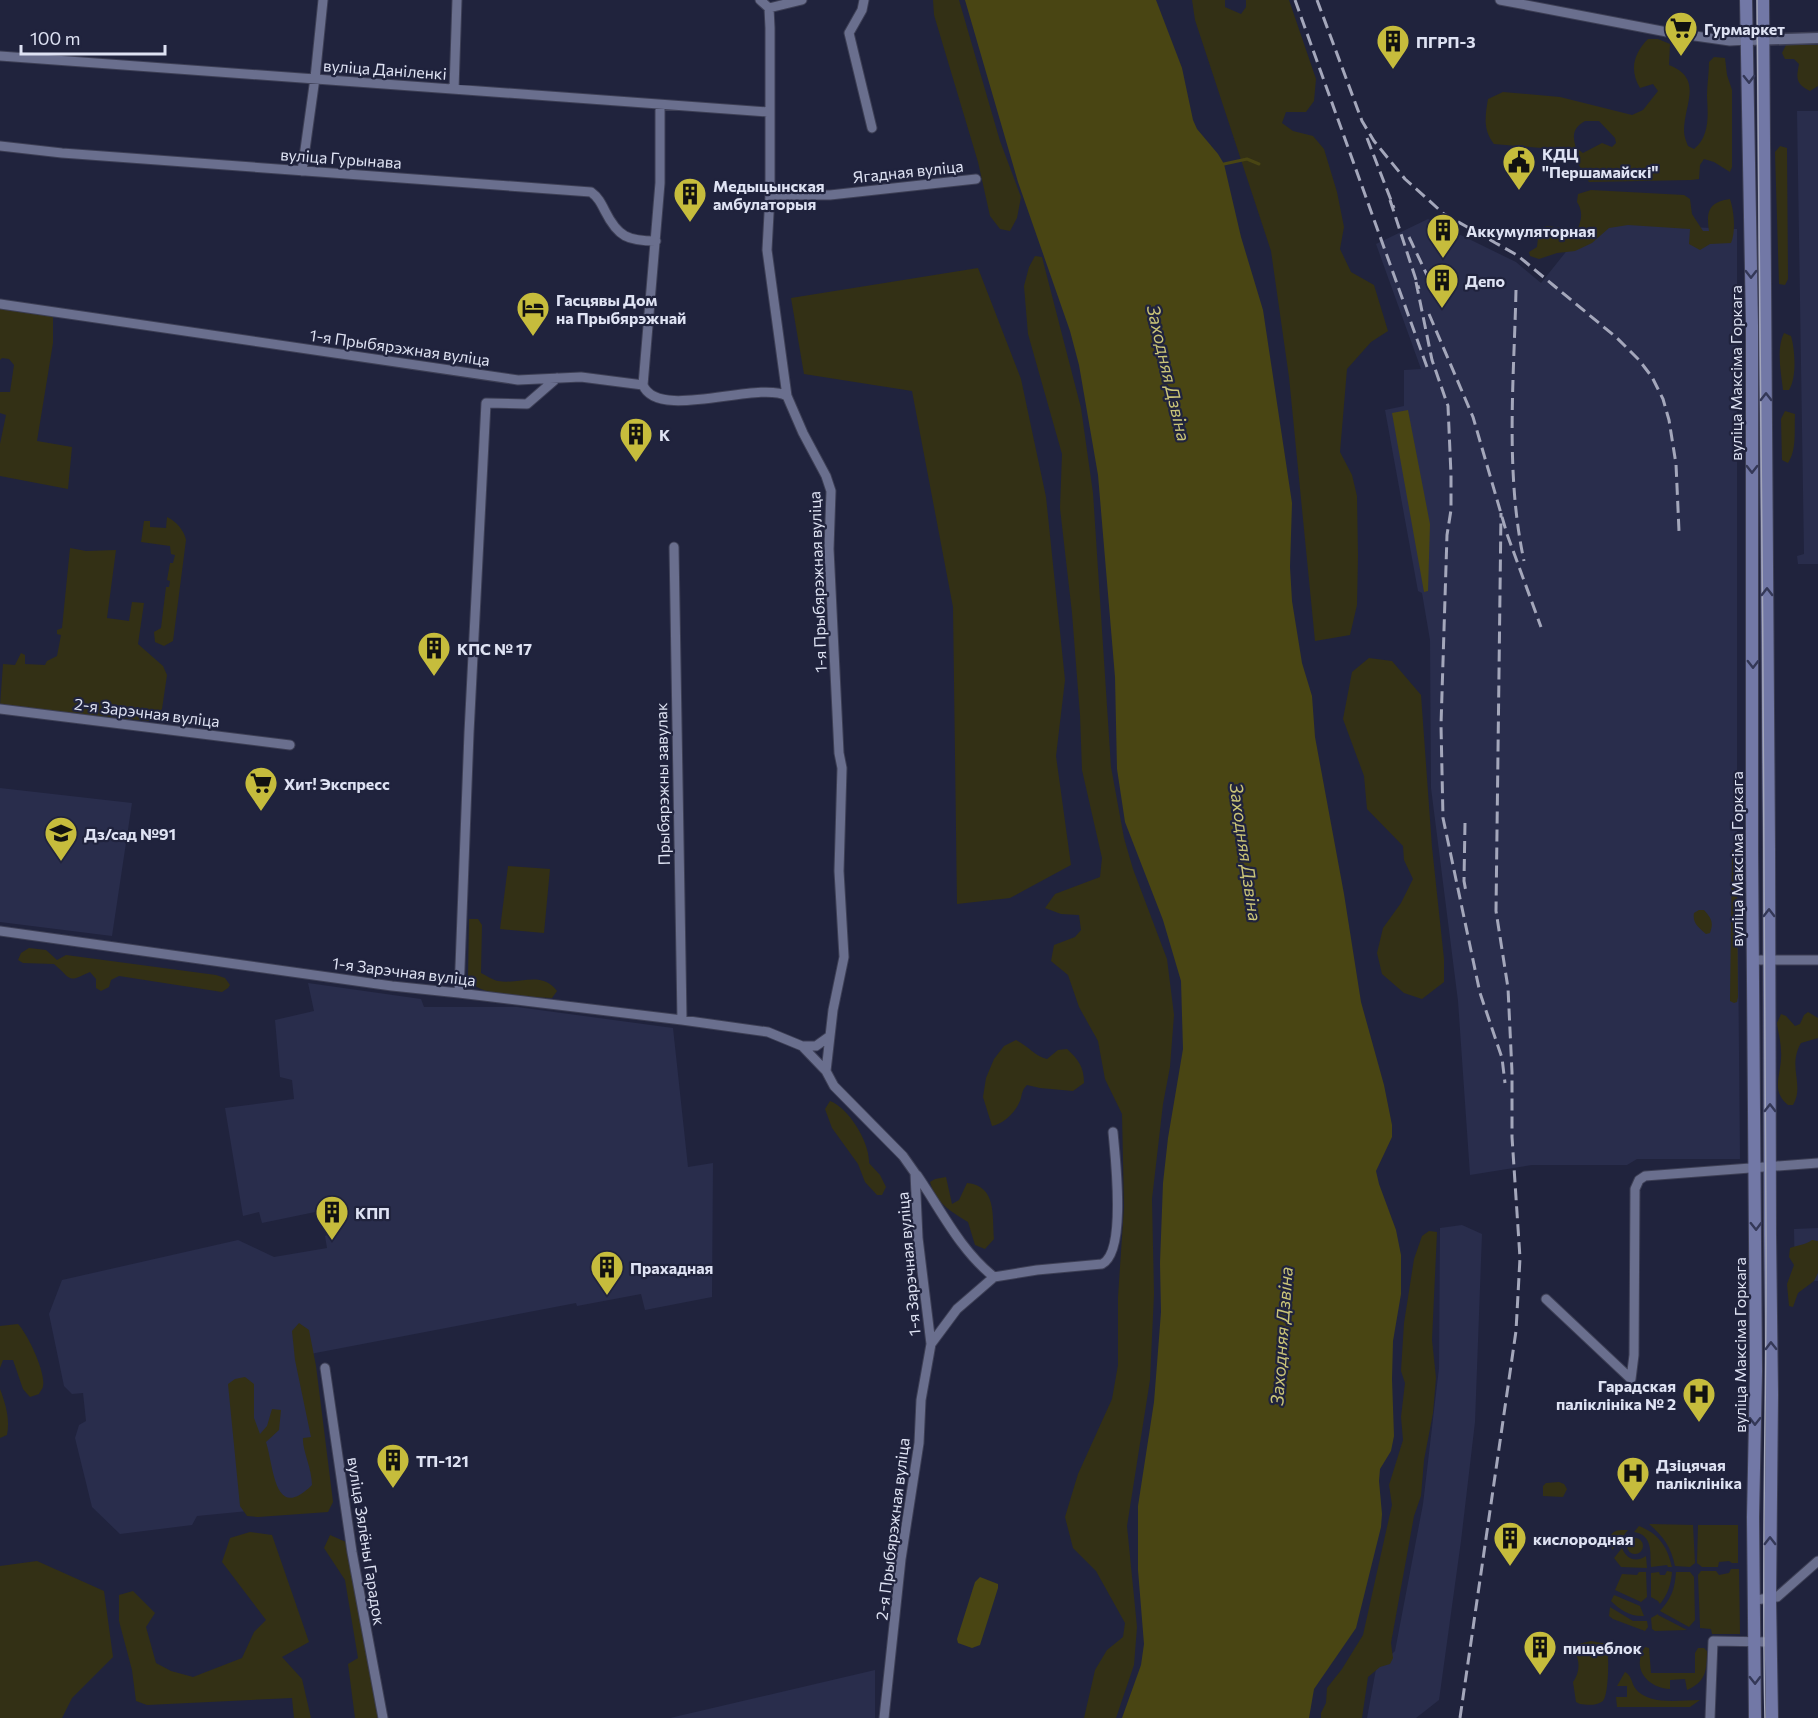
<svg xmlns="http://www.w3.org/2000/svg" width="1818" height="1718" viewBox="0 0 1818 1718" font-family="Commissioner,sans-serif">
  <rect width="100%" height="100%" fill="#20233d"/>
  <path fill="#292d4c" d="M1797,111h21v453h-20l-1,-8 7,-2z
    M1428,219l88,43 25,21 48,-60 148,6v607l3,323h-103l-10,6h-95l-62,10 -12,-174 -27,-213 -1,-148 -8,-47 -4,-2 -33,-181 19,-4v-36l17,-1 -45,-125z
    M0,788l132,15 -20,133 -112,-14z
    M308,983l113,16 3,8h93l156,21 15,139 25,-4 -1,134 -67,13 -4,-16 -64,12 -1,-3 -271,52 23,148 -131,13 -5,9 -72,9 -28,-27 -17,-69 4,-13 7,-4 -3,-28 -11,1 -8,-8 -15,-72 13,-34 176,-40 36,17 53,-9 -2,-12 4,-2 -2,-12 -3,1 -4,-12 -58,12 -3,-11 -16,4 -18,-108 69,-9 -2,-19 -12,-3 -5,-57 39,-9z
    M1462,1225l20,9 -7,188 -14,119 -22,159 -23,18h-49l9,-49 19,-18 28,-147 16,-136 1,-140z
    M1818,1228v53l-23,1 -1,-53z
    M875,1670v48h-205z"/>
  <path fill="#333015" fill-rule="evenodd" d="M933,0h26l41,141 21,56 -4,21 -7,13 -10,-2 -10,-13 -12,-54 -44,-147z
    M1192,0h33v7l16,7 5,-7v-7h43l27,79 -2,22 -8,11h-20l-4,11 11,8 20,5 11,13 13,43 7,35 -4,22 11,23 23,13 14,46 -17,11 -24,27 -7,83 12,23 5,21 1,60 -1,49 -7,30 -35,6 -26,-264 -18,-126 -76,-231z
    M1648,39h10l12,5 -1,21c35,14 15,39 15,66 0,5 2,10 4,15l6,3c16,-13 14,-34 13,-53 0,-11 2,-23 2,-34l5,-5 11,1 2,17 5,15v77l-2,5 -16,-10 -10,-3 -4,6 -1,14 -8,1 -102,2 -12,-20 -12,-12 -71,-6c-11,-14 -9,-27 -6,-45l15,-7 57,5 72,18 11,-5 15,-19 -5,-7 -13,4c-11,-18 -6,-35 8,-49zM1585,121h14l16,17 1,5 -4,4 -10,-4 -19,10 -7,-5c-4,-13 -3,-20 9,-27z
    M1786,45h32v41l-8,5c-14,-7 -14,-12 -11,-27l-5,-5h-9l-3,-6z
    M1780,146l7,2 1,131 -3,6 -6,-1 -4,-132z
    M1591,190l93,5 6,4 2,15 11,17h6c-3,-20 0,-29 21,-32 4,12 6,32 1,44l-21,1 -10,6 -11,-6 1,-15 -62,-4 -19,3 -17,15 -17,8 -18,2 -18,6 -9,-3 -1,-4 8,-5 2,-18 8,-3 30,4c5,-10 6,-19 0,-28l1,-8z
    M1035,256l7,1 39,151 12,85 18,274 13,71 9,31 34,90 7,56 -4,52 -7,37 -11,95 2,95 -4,86 -23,146 10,101 -3,38 -18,53h-32l11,-48 12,-20 16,-13 2,-14 -29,-52 -23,-23 -8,-31 13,-43 34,-75 6,-34v-68l6,-90 -2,-93 -17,-35 -7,-38 -19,-34 -11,-32 -17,-14 3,-16 21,-8 6,-7 -2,-15 -18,-1 -16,-6 10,-14 45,-17 2,-19 -20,-88 -2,-55 -8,-102 -12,-105 2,-54 -34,-120 -4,-48 5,-19z
    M978,268l43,111 25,118 19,183 -9,76 15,109 -61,33 -53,6 -4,-297 -41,-216 -108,-17 -13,-76z
    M0,304l53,9v30l-16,98 35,6 -4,42 -68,-13v-32l6,-29 -6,-2v-21h10l4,-27 -5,-6 -7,-1 -2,2z
    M1784,333l7,3c4,14 6,41 -2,54h-6c-2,-18 -7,-41 1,-57z
    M1785,411l10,3c-1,16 2,36 -7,49l-6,-3 -1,-41z
    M167,517c9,4 17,13 19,23l-13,101 -9,5 -9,-4 -1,-10 7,-4 5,-41h3l1,-6 -3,-1 3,-17h3l2,-8 -4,-1 -1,-8 -29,-4 3,-21h6v6l16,1z
    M70,548l16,3 30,-1 -9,68 22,3 3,-19 12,1 -6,41 25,22 4,9 -5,34 -13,12 -149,-15 3,-42 12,1 6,-12 4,2v9l20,1 2,-4 10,-5 4,-21 -4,-1v-4l5,-2z
    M1369,658l23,3 29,34 11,152 12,112v23l-22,17 -18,-6 -22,-19 -5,-21 6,-25 18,-25 12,-24 -9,-19 -1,-14 -36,-37 -3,-33 -21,-57 9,-47z
    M1732,850h4l1,4 1,143 -1,5 -3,1 -4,-2z
    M508,866l42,3 -6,64 -44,-4z
    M1699,910h5c7,8 10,12 6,23l-4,1c-7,-6 -14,-11 -12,-21z
    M469,919h9l4,6 -1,48c5,2 11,7 17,8 22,4 43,-11 59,10l-5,7c-24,-1 -66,0 -84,-17z
    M29,948l17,2 11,10 9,-5 150,20 9,3 5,7 -2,3 -6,4 -103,-16 -8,4 -2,7 -8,4 -5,-3v-9l-6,-7c-24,11 -17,8 -36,-8l-31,-1 -5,-3 3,-7z
    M1808,1012l10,6v20l-17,5c-14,24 4,42 -8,62h-5c-19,-15 -5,-33 -7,-54 0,-9 -3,-19 -4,-28l4,-9 5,2 9,10 5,-2 4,-9z
    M1016,1040c12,6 20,17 31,19l11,-9 9,-1c11,10 17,18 17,34l-11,8 -33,-3 -13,-3c-7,7 -4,11 -8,18 -5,11 -16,21 -27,23l-9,-29 3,-19 8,-19 10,-13z
    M830,1101c19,7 40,42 39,62l11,12 6,12 -4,8h-5l-12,-13 -7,-18 -26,-36 -7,-19z
    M946,1177l6,27 7,-4 8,-17c30,3 25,32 27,56l-9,10 -10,-4 -7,-23c-18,-11 -32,-19 -38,-40l5,-3z
    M1429,1231l8,1 -5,108 4,38 -3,35 -9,47 -3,36 -7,20 -23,127 2,15 -3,6 -10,3 -12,10 -6,41h-41v-5l5,-10 1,-15 15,-19 21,-34 26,-117 3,-13 -3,-20 14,-45 -2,-23 4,-34 -4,-12 3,-48 10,-64 8,-23z
    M1812,1240l6,1v32l-4,8 -16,12 -5,14 -4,-1 -2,-22 7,-19 -5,-8 1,-9c8,-3 15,-3 22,-8z
    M299,1323l10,7 7,36 17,136 -5,10 -70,5 -11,-1 -7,-10 -12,-122 7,-5 10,-2 9,7v34l6,16 7,-8 5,-17 9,1 -2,20 -13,12c8,25 8,81 46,43 0,-17 -10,-35 -9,-47l8,-1 -16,-77 -3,-29z
    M18,1324c9,9 28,48 25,62 0,3 -3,5 -4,8l-9,3 -7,-8 -10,-29h-10l-3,8v-42z
    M0,1389c6,16 10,30 7,46l-7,3z
    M1559,1482l5,2 3,5 -4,8 -20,-1v-10l3,-3z
    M1649,1524l44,1 2,38 -5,4 -15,-1c-4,-19 -11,-29 -26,-42z
    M1698,1525h40v38h-6l-3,-2 -10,1 -1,5h-16l-5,-4z
    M1639,1526c20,8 28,20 33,41h-4l-1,-2 -16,2c-1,-15 2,-32 -17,-35z
    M1628,1530l-16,20 -1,-15c4,-6 10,-5 17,-5z
    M250,1532l22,3 37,107 -27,15 20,22 9,39h-17l-2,-20 -145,7 -11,-4 -4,-31 -13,-49v-26l14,-4 22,22 -9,14 10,36 15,8 22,6 49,-19 12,-26 12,-12 -44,-58 8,-24z
    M330,1535l16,7 33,176h-24l-7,-54 10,-6 -13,-78 -21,-32z
    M1627 1546a8 8 0 1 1 16 0a8 8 0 1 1-16 0Z
    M1622,1548c4,11 14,15 24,8l1,12 -26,-1 -7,-9z
    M37,1561l67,30 9,66 -41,41 -10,20h-62v-152z
    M1731,1569h8l1,65h-28l-1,-5 -11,-1 -2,-53 3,-4h15l3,4 10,-2z
    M1667,1571l5,1c-1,12 -4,22 -12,32l-2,-3 -7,-4v-24l8,-1 1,3h5z
    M1639,1572h7l1,25 -6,5 -26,-12 7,-16 15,1z
    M1676,1572h14l4,5 1,43 -6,7 -29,-16c11,-12 15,-22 16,-39z
    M1614,1595l26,11 4,10c-13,1 -24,-6 -33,-15z
    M1610,1607l23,14h14l1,6 -3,4 -32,-12 -4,-3z
    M1658,1614v1l29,15 -32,1 -3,-2 -1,-11z
    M1591,1641l16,3c2,10 2,50 -4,57 -6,5 -16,4 -23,3l-4,-2 -3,-20c7,-10 7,-20 2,-30l3,-8z
    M1645,1647l4,1 2,25h44v-20l3,-5h6l3,3c0,19 -1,31 -20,39l-2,-11 -15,1v9c-23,-1 -39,-21 -25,-42z
    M1625,1672c7,4 6,10 10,16 13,18 45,12 65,12l-10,7h-73l-1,-10h11v-11h-10z"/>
  <path fill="#494513" d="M965,0h191l26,68 11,52 4,9 21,25 6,10 17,73 22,73 29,193 -2,64 2,34 10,62 10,33 3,41 29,157 17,108 23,83 8,40v12l-16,34 3,13 17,46 5,25v39l-8,47 -1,38 2,57 -3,15 -11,18 -1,12 3,33 -1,13 -25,101 -42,61 -5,29h-187l19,-53 3,-21 -6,-74v-64l16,-104 3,-38 4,-52 -1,-49 3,-80 5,-45 15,-89 -2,-68 -18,-61 -38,-98 -8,-53 -2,-92 -17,-202 -19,-110 -9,-34 -52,-149z
    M1408,410l22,114 -2,67 -4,1 -32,-179z
    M980,1577l18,7v4l-18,57 -8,3 -14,-5 -1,-4 18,-57z"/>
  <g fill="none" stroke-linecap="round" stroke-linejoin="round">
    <path stroke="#494513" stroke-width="3" d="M1224,164l23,-5 12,5"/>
    <defs>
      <path id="minor" d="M760,0l9,8 1,20v167l-3,55 20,146 16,37 23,43 5,15 -2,58 10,204 3,15 -3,103 5,86 -11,53 -7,61
        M864,0l-2,10 -13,23 23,95
        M1500,0l167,32 63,9 18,-1
        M769,8l33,-8
        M0,56l768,56
        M454,89l3,-89
        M0,146l62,7 529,39c7,5 10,11 14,19 13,26 23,30 51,30
        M302,171l13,-93 8,-78
        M770,195h60l146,-16
        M0,304l518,76 63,-3 62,8c15,37 115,-5 144,11
        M643,385l17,-202v-78
        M674,547l8,473
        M0,709l290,36
        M0,931l392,55 67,7 223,27 86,12 34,14 24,25 8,15 69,70 12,17 3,65 13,106 -10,56 -2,43 -18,116 -17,159
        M1753,960h65
        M459,993l10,-260 17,-330 41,1 30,-26
        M802,1046h14l14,-10
        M917,1175c24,35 43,75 77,102l43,-7 65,-6c25,-12 13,-108 11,-132
        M1546,1299l85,80
        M931,1344l26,-35 37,-32
        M325,1368l27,184 31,166
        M1631,1379l3,-24 1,-166 4,-9 6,-4 173,-13
        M1755,1600l22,-3 41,-36
        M1710,1718l3,-77 57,1"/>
      <path id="tertiary" d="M1748,40l70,-2"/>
      <path id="secondary" d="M1746,0l6,325v526l4,520 -3,146 2,201
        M1763,0l6,848 1,387 2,159 -2,205 2,119"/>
    </defs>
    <use href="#minor" stroke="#3d3f55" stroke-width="11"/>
    <use href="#tertiary" stroke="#3d3f55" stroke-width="13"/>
    <use href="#secondary" stroke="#3d3f55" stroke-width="14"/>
    <use href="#minor" stroke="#6a6f8e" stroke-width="9"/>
    <use href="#tertiary" stroke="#6a6f8e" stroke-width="10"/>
    <use href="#secondary" stroke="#7278a6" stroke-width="12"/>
    <path stroke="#a4a7bb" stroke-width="1.5" d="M1757,0c6,412 6,823 9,1235 1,161 -5,322 -1,483"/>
    <path stroke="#a4a7bb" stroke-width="3" stroke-dasharray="12 6" stroke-linecap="butt" d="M1295,0l132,367
      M1317,0l45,121 12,20 31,38 39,35 73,41 100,83 22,22 13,17 11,22 6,21 7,44 3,67
      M1367,138l27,70
      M1390,200l29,89
      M1409,237l27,57
      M1416,282l16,78 16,46 3,69v35l-4,25 -6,190 2,93 37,175 22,65 3,25
      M1516,290c-2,90 -11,182 8,271
      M1429,314l44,103 34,117 34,93
      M1465,823l-1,58 2,11
      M1460,1718l56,-387 4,-73 -8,-121v-65l-4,-84 -12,-77 5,-398"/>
  </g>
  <defs><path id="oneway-chevron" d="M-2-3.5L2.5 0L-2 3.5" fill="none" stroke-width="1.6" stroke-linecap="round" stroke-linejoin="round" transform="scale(1.5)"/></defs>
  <g stroke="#343857">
    <use href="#oneway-chevron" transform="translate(1749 79) rotate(89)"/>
    <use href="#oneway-chevron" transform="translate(1751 274) rotate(90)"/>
    <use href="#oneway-chevron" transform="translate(1766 397) rotate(-90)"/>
    <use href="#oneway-chevron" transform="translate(1752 469) rotate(90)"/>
    <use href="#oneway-chevron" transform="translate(1767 592) rotate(-90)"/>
    <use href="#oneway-chevron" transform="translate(1753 664) rotate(90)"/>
    <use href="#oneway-chevron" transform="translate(1769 913) rotate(-90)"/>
    <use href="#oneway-chevron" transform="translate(1770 1108) rotate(-90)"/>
    <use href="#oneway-chevron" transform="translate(1756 1226) rotate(89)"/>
    <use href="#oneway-chevron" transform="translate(1771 1346) rotate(-91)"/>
    <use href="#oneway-chevron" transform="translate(1755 1421) rotate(91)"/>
    <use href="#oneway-chevron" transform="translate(1770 1541) rotate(-90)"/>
    <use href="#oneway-chevron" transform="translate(1755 1680) rotate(89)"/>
  </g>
  <defs>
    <symbol id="supermarket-pin" viewBox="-11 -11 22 30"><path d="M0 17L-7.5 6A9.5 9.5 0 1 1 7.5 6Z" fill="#c6bc3c" stroke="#20233d"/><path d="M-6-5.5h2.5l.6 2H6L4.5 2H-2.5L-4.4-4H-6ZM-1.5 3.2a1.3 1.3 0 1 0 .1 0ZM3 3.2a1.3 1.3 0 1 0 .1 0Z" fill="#111"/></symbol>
    <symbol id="building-pin" viewBox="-11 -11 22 30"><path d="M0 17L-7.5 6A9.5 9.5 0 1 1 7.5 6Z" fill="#c6bc3c" stroke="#20233d"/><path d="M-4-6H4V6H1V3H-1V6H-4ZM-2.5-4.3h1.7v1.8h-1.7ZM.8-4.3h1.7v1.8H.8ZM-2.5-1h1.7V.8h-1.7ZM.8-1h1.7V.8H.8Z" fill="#111"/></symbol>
    <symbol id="civic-pin" viewBox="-11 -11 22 30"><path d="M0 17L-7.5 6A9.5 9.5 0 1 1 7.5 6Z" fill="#c6bc3c" stroke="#20233d"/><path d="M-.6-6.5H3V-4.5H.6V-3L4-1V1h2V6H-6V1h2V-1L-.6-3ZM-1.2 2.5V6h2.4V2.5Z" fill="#111"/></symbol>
    <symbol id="hotel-pin" viewBox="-11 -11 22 30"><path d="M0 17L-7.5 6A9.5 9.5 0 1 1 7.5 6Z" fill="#c6bc3c" stroke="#20233d"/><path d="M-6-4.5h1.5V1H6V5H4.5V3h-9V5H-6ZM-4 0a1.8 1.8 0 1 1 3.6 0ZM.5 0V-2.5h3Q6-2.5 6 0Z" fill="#111"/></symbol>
    <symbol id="school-pin" viewBox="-11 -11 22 30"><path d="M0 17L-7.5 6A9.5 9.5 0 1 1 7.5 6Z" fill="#c6bc3c" stroke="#20233d"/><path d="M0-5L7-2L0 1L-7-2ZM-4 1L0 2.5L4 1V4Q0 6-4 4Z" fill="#111"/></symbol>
    <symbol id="hospital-pin" viewBox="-11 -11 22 30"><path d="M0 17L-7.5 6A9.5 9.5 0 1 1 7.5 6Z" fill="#c6bc3c" stroke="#20233d"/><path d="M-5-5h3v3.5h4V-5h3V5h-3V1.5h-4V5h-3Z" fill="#111"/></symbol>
  </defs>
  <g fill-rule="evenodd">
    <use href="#supermarket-pin" x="1662" y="9" width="38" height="52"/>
    <use href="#building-pin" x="1374" y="22" width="38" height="52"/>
    <use href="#civic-pin" x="1500" y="143" width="38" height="52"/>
    <use href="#building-pin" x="671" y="175" width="38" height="52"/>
    <use href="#building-pin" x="1424" y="211" width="38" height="52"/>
    <use href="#building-pin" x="1423" y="261" width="38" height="52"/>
    <use href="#hotel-pin" x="514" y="289" width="38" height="52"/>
    <use href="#building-pin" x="617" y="415" width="38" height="52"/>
    <use href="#building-pin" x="415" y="629" width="38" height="52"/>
    <use href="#supermarket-pin" x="242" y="764" width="38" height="52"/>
    <use href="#school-pin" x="42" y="814" width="38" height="52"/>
    <use href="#building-pin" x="313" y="1193" width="38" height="52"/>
    <use href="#building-pin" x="588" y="1248" width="38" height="52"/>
    <use href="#hospital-pin" x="1680" y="1375" width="38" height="52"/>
    <use href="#building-pin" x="374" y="1441" width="38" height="52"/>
    <use href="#hospital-pin" x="1614" y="1454" width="38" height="52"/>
    <use href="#building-pin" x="1491" y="1519" width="38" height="52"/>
    <use href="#building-pin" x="1521" y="1628" width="38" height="52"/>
  </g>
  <g text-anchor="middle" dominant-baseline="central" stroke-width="4.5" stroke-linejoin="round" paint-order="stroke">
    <g font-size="16" font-weight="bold" fill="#dee2f3" stroke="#20233d" text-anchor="start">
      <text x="1704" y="28">Гурмаркет</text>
      <text x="1416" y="41">ПГРП-3</text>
      <text x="1542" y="153">КДЦ<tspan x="1542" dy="18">"Першамайскі"</tspan></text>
      <text x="713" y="185">Медыцынская<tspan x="713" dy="18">амбулаторыя</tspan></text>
      <text x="1466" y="230">Аккумуляторная</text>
      <text x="1465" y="280">Депо</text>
      <text x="556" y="299">Гасцявы Дом<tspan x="556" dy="18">на Прыбярэжнай</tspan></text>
      <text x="659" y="434">К</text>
      <text x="457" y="648">КПС № 17</text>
      <text x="284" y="783">Хит! Экспресс</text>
      <text x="84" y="833">Дз/сад №91</text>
      <text x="355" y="1212">КПП</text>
      <text x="630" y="1267">Прахадная</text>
      <text x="1676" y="1385" text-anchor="end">Гарадская<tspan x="1676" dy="18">паліклініка № 2</tspan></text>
      <text x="416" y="1460">ТП-121</text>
      <text x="1656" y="1464">Дзіцячая<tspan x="1656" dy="18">паліклініка</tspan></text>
      <text x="1533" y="1538">кислородная</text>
      <text x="1563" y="1647">пищеблок</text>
    </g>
    <g font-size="16" fill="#dee2f3" stroke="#20233d">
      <text transform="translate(385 69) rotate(4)">вуліца Даніленкі</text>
      <text transform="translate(341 158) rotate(4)">вуліца Гурынава</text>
      <text transform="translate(908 171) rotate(-6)">Ягадная вуліца</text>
      <text transform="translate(400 347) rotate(8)">1-я Прыбярэжная вуліца</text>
      <text transform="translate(1735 373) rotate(-90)">вуліца Максіма Горкага</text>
      <text transform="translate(817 582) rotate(-92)">1-я Прыбярэжная вуліца</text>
      <text transform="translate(147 712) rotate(7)">2-я Зарэчная вуліца</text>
      <text transform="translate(662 784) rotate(-91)">Прыбярэжны завулак</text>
      <text transform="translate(1736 859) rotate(-90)">вуліца Максіма Горкага</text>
      <text transform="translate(404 971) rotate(7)">1-я Зарэчная вуліца</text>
      <text transform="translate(908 1264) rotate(-95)">1-я Зарэчная вуліца</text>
      <text transform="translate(1739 1345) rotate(-90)">вуліца Максіма Горкага</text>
      <text transform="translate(892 1529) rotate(-83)">2-я Прыбярэжная вуліца</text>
      <text transform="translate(367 1541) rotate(81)">вуліца Зялёны Гарадок</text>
    </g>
    <g font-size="18" font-style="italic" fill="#cac478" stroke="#20233d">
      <text transform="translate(1169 373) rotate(77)">Заходняя Дзвіна</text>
      <text transform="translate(1246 852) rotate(82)">Заходняя Дзвіна</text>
      <text transform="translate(1281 1336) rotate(-86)">Заходняя Дзвіна</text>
    </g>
  </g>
  <path d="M21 45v9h144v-9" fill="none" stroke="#dee2f3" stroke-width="3"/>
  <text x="30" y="45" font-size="18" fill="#dee2f3" stroke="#20233d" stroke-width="4.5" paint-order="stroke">100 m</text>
</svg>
